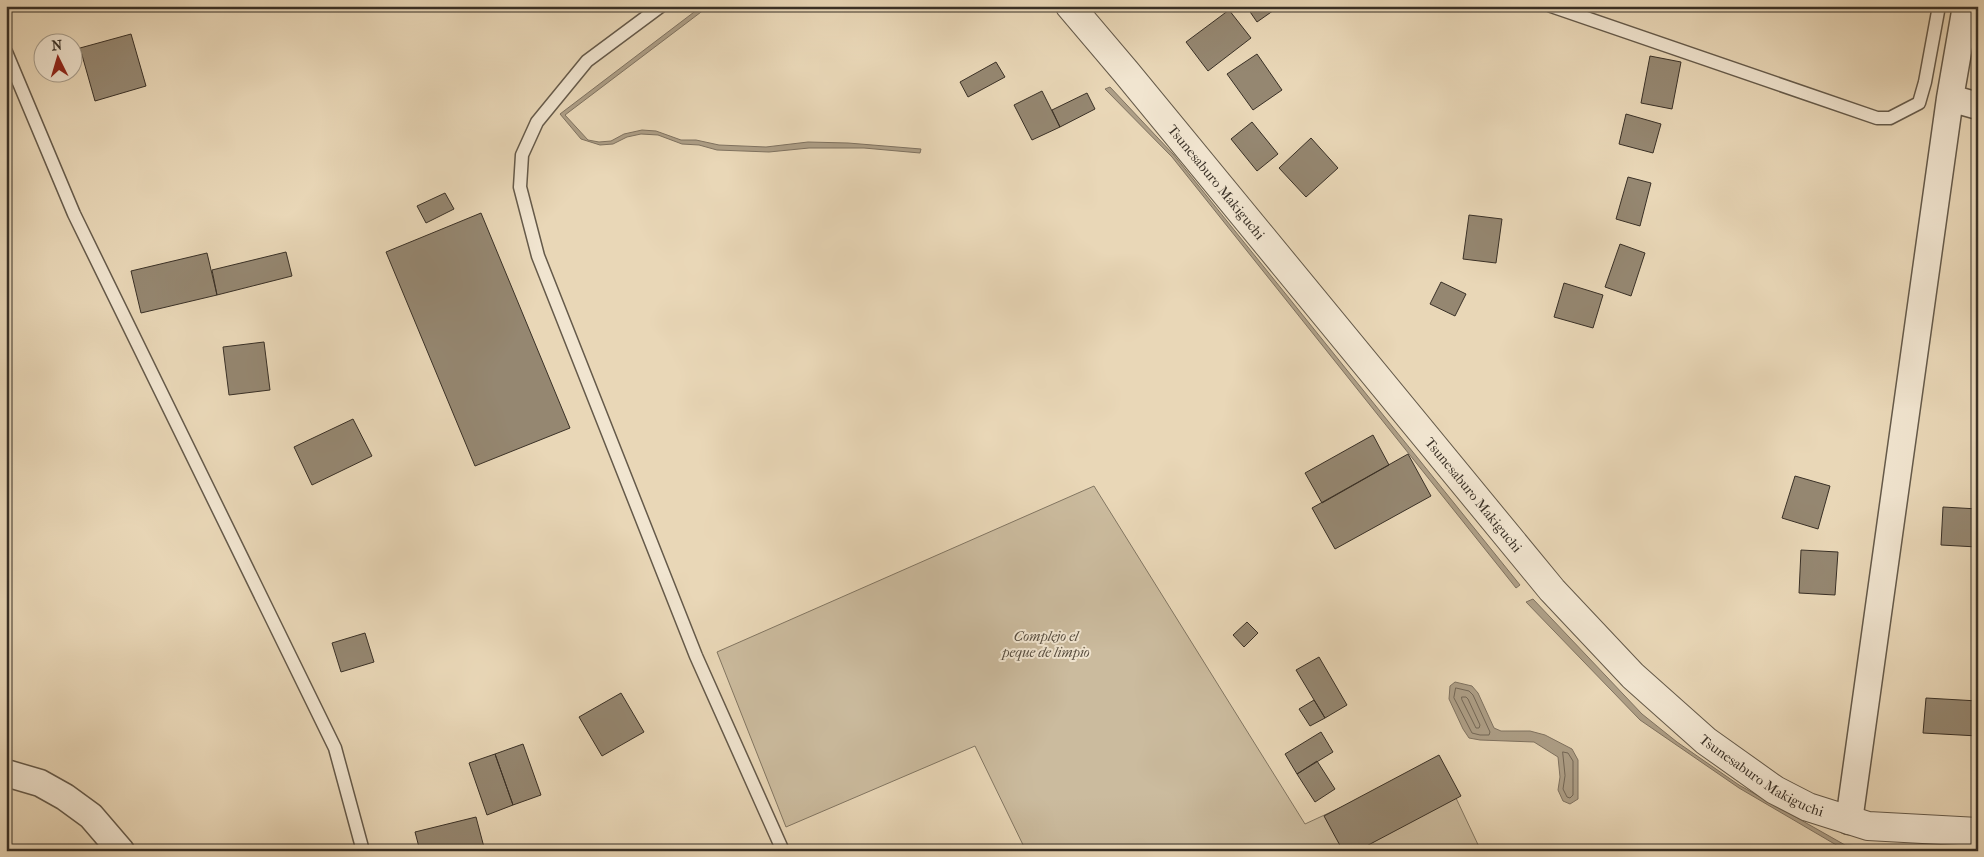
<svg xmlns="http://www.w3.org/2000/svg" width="1984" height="857" viewBox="0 0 1984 857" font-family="'IM FELL French Canon',serif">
  <rect width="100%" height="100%" fill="#e9d7b7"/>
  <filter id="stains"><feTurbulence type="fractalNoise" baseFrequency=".004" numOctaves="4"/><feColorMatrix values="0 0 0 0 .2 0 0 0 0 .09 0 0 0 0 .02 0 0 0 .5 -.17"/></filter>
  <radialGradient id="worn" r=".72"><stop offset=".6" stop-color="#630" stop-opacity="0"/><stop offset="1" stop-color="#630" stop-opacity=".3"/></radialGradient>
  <path fill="#cbbb9e" stroke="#827662" d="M1094,486l211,338 134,-62 42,89h-455l-51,-105 -189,81 -69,-175z"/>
  <path fill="#ad9e86" stroke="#7f7260" d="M702,6h7l-144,109 23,25 11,2 12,-1 13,-7 18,-4 14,1 25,9h15l23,5 47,2 42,-5 40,1 73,6 -1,4 -56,-5h-55l-40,4 -52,-2 -18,-5 -17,-1 -24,-9 -17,-1 -14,3 -14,7 -13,1 -19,-6 -21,-25z
    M1110,87l63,67 347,431 -4,3 -344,-431 -67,-68z
    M1533,599l109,115 35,28 62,43 106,60 106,6 -105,-2 -8,-3 -99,-58 -99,-68 -114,-118z
    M1455,682l17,4 6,7 16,35 7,3h29l15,4 27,14 6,11v39l-8,5 -7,-3 -5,-11 2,-13 -2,-20 -24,-15 -54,-2 -11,-2 -6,-9 -14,-30 1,-13z"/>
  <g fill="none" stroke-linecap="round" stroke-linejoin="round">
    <path stroke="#736756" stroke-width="1" d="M1456,688l13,3 4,4 17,37 -1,3h-9l-8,-2 -18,-35z
      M1462,697h4l2,2 12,26 -1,3h-3l-14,-28z
      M1563,752l5,1 5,8v34l-3,3 -3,-1 -4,-8 2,-13z"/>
  </g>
  <path fill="#958771" stroke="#393026" d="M1246,6h30l1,2 -20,14z
    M1229,10l22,28 -43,33 -22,-29z
    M131,34l15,52 -51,15 -15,-53z
    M1257,54l25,36 -29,20 -26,-36z
    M1650,56l31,6 -9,47 -31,-6z
    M996,62l9,15 -37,20 -8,-15z
    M1042,91l18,36 -28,13 -18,-35z
    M1087,93l8,16 -35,18 -8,-17z
    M1626,114l35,10 -8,29 -34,-9z
    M1252,122l26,32 -21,17 -26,-32z
    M1311,138l27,30 -32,29 -27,-29z
    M1628,177l23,6 -11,43 -24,-7z
    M445,193l9,16 -28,14 -9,-17z
    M481,213l89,215 -95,38 -89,-214z
    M1469,215l33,4 -6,44 -33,-4z
    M1620,244l25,9 -14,43 -26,-9z
    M286,252l6,24 -75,19 -5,-25z
    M207,253l10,42 -76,18 -10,-42z
    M1441,282l25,12 -11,22 -25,-12z
    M1564,283l39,12 -10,33 -39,-11z
    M264,342l6,48 -41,5 -6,-48z
    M353,419l19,37 -60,29 -18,-38z
    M1373,435l16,30 -67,38 -17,-30z
    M1408,454l23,42 -96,53 -23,-41z
    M1795,476l35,10 -12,43 -36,-11z
    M1943,507l35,2 -1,38 -36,-2z
    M1801,550l37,2 -3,43 -36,-2z
    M1247,622l11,11 -14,14 -11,-12z
    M365,633l9,29 -33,10 -9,-29z
    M1319,657l28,48 -22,13 -29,-48z
    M621,693l23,39 -42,24 -23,-39z
    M1926,698l52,3v35l-55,-3z
    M1314,700l11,18 -15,8 -11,-17z
    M1321,732l12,20 -36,22 -12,-20z
    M523,744l18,51 -28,10 -18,-51z
    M495,754l18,51 -26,10 -18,-52z
    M1439,755l22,41 -104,55h-14l-19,-35z
    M1317,761l18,28 -20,13 -18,-28z
    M476,817l9,34h-65l-5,-19z"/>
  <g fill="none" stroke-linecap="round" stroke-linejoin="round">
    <defs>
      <path id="service" d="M661,6l-74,55 -50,61 -15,33 -2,32 18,69 158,400 87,195
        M1551,6l326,112h13l29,-15 6,-21 14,-76
        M6,52l68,162 261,534 28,103"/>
      <path id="minor" d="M1950,98l28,8
        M6,773l34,10 25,14 26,19 30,35
        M1849,821l101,-723 16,-92"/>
      <g id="tertiary">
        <path id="s1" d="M1070,6l56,66 426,518 81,86 73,65 69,49 33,17 60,19 110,6"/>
      </g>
    </defs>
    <use href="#service" stroke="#655a4a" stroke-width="15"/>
    <use href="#minor" stroke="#655a4a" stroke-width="29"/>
    <use href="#tertiary" stroke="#655a4a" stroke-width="30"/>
    <use href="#service" stroke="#f1e5d0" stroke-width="12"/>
    <use href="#minor" stroke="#f1e5d0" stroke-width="26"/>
    <use href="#tertiary" stroke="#f1e5d0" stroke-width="28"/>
  </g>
  <g text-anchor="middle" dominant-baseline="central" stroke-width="4" stroke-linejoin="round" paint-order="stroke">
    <g font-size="14" fill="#393026" stroke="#f1e5d0">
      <text stroke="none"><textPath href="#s1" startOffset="229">Tsunesaburo Makiguchi</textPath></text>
      <text stroke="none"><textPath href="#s1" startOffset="634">Tsunesaburo Makiguchi</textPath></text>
      <text stroke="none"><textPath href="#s1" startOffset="1039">Tsunesaburo Makiguchi</textPath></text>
    </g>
    <g font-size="14" font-style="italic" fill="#564c3e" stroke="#f1e5d0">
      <text x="1046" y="636">Complejo el<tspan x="1046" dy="16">peque de limpio</tspan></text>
    </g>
  </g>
  <rect width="1984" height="857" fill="none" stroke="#e9d7b7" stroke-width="25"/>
  <rect x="8" y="8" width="1969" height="842" fill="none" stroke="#393026" stroke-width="2.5"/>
  <rect x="12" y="12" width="1959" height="832" fill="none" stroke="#393026"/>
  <g transform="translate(58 58) rotate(355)"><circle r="24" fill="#f1e5d0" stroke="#a79d8c"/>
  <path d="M0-4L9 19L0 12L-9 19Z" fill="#8f2418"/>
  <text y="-8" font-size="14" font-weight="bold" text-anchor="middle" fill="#393026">N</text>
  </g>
  <rect width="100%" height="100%" filter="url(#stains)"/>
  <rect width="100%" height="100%" fill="url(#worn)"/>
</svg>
